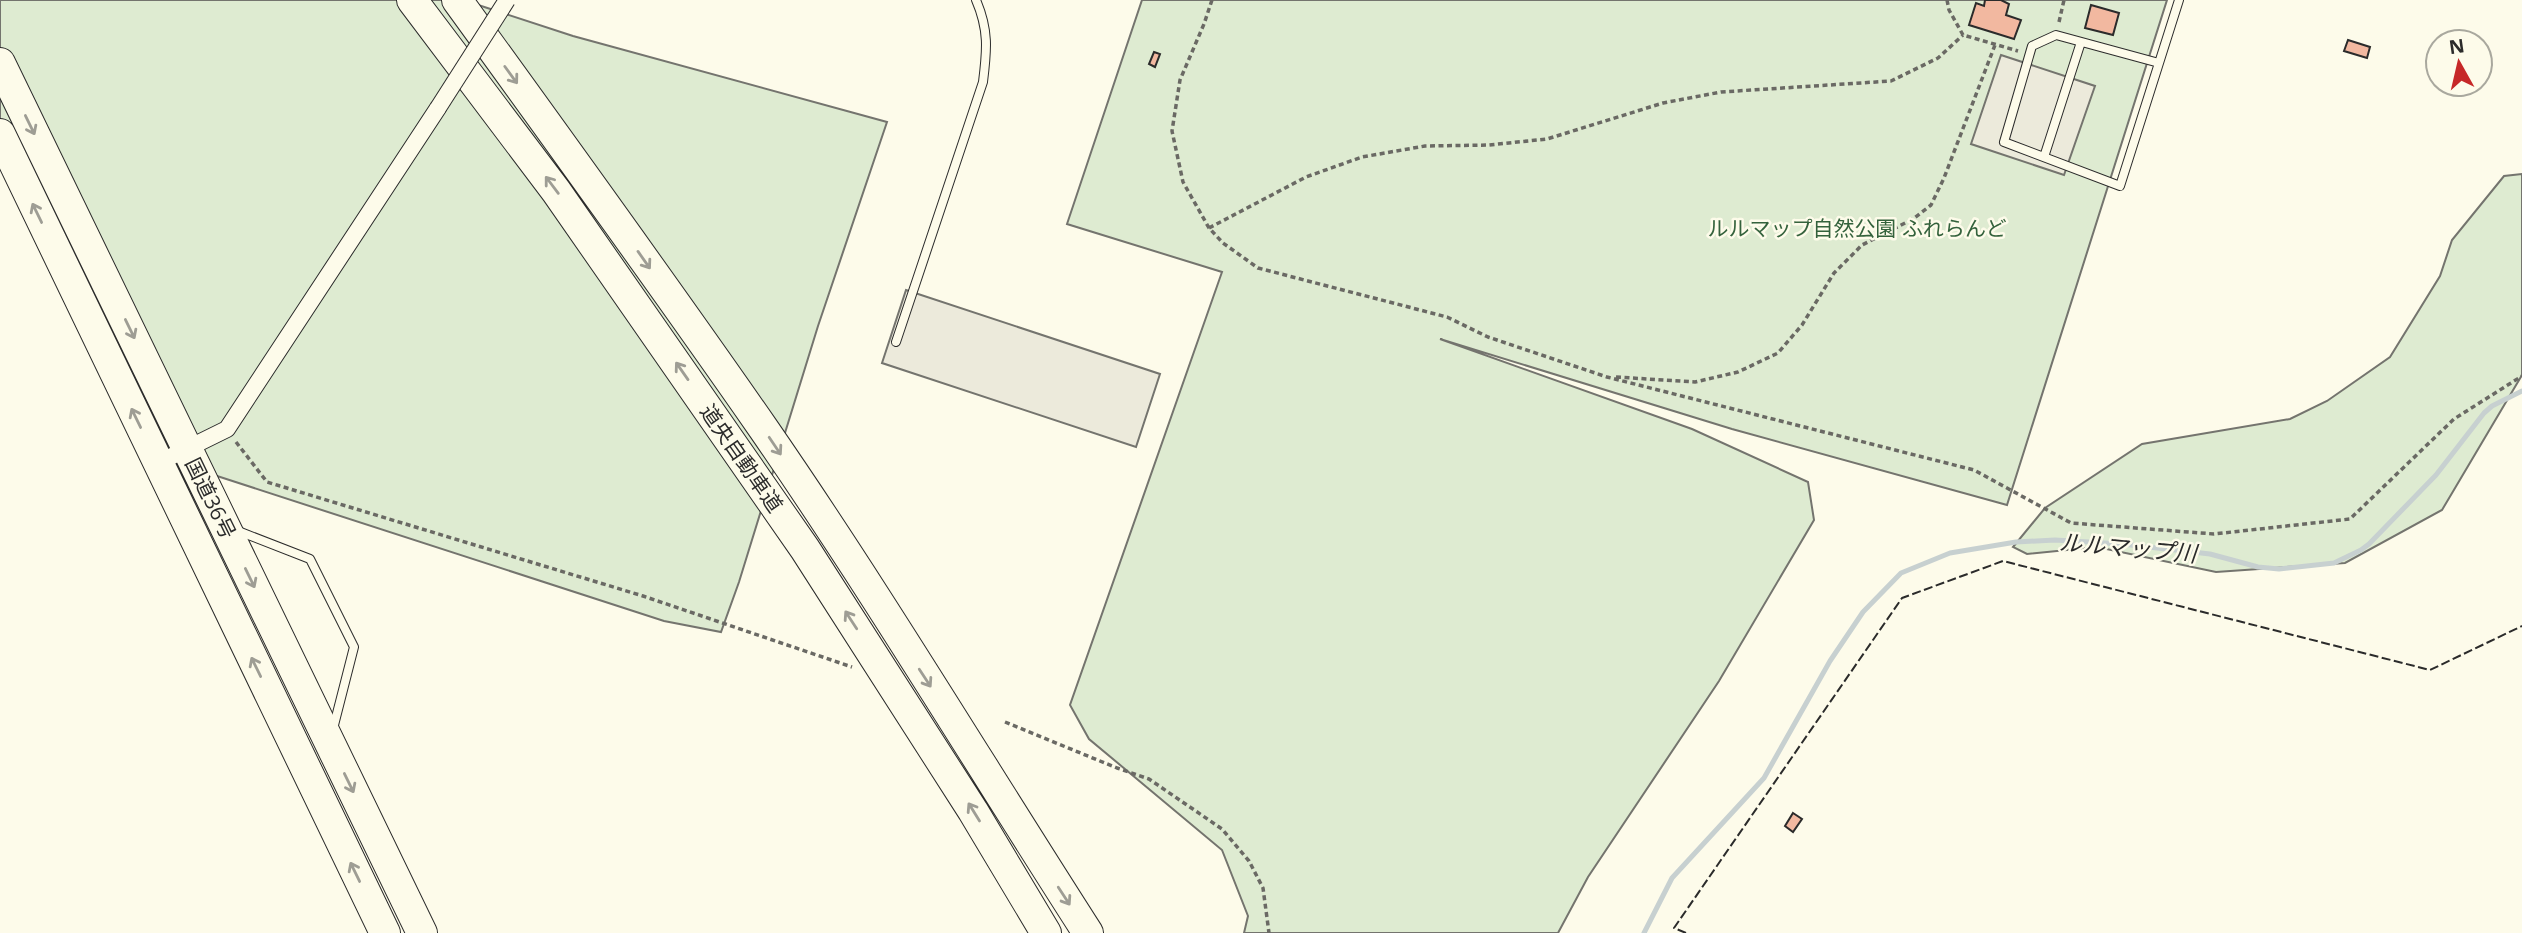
<svg xmlns="http://www.w3.org/2000/svg" width="2522" height="933" viewBox="0 0 2522 933" font-family="'Open Sans','Noto Sans JP',sans-serif">
  <rect width="100%" height="100%" fill="#fdfbea"/>
  <path fill="#deebd1" stroke="#74746e" stroke-width="2" d="M0,0h463l110,36 314,86 -69,204 -79,256 -18,50 -57,-11 -518,-168 -146,-299z
    M1142,0h1025l-160,505 -275,-76 -292,-90 252,90 116,53 6,38 -95,161 -131,196 -30,56h-314l4,-17 -26,-66 -133,-111 -19,-34 152,-433 -155,-48z
    M2522,174v201l-80,135 -97,53 -129,9 -119,-25 -70,7 -14,-7 32,-39 97,-64 148,-25 37,-18 63,-44 50,-81 12,-36 52,-64z"/>
  <path fill="#eceadb" stroke="#74746e" stroke-width="2" d="M2001,55l94,31 -31,89 -93,-31z
    M906,290l254,84 -24,73 -254,-84z"/>
  <g fill="none" stroke-linecap="round" stroke-linejoin="round">
    <path stroke="#c7d0d0" stroke-width="5" d="M1644,933l28,-55 92,-100 66,-117 33,-49 38,-39 49,-20 66,-11 39,-2 67,4 88,10 48,13 21,2 55,-6 27,-13 8,-6 67,-69 48,-62 8,-7 30,-15"/>
  </g>
  <path fill="#f2b8a0" stroke="#2b2b2b" stroke-width="2" d="M1985,0h16l8,4 -3,11 15,5 -7,19 -45,-14 7,-22 8,3z
    M2091,5l28,8 -6,22 -28,-7z
    M2348,40l22,7 -3,11 -23,-7z
    M1154,52l6,2 -5,13 -6,-3z
    M1793,813l9,6 -9,13 -8,-6z"/>
  <g fill="none" stroke-linecap="round" stroke-linejoin="round">
    <defs>
      <path id="lane" d="M2159,63l-103,-28 -24,11 -28,96 116,44 59,-186
        M2044,157l37,-115
        M896,342l87,-260c4,-32 6,-52 -7,-82
        M238,531l72,28 44,88 -21,82"/>
      <path id="street" d="M158,463l69,-34 211,-321"/>
      <path id="highway" d="M412,0l144,191 249,358 168,262 73,122
        M457,0c103,142 206,284 306,428 114,165 217,337 325,505
        M0,63l422,870
        M0,134l385,799"/>
    </defs>
    <use href="#lane" stroke="#2b2b2b" stroke-width="10"/>
    <use href="#street" stroke="#2b2b2b" stroke-width="18"/>
    <use href="#highway" stroke="#2b2b2b" stroke-width="32"/>
    <path stroke="#6a6964" stroke-width="3.5" stroke-dasharray="5 3.5" stroke-linecap="butt" d="M1212,0l-8,24 -24,56 -8,51 11,51 26,46 14,15 35,25 189,49 41,20 119,40 367,93 97,53 143,11 136,-15 104,-100 68,-43
      M1947,0l2,10 14,25 55,16
      M2059,22l5,-22
      M1209,228l97,-51 56,-20 63,-11 64,-1 58,-6 116,-36 58,-11 170,-11 47,-23 25,-23
      M1616,377l79,5 43,-10 40,-19 24,-28 32,-52 28,-28 51,-26 18,-14 13,-27 51,-133
      M236,442l31,40 376,114 209,71
      M1005,722l112,46 32,11 73,50 27,32 14,27 6,45"/>
    <use href="#lane" stroke="#fdfbea" stroke-width="8"/>
    <use href="#street" stroke="#fdfbea" stroke-width="16"/>
    <use href="#highway" stroke="#fdfbea" stroke-width="30"/>
    <defs>
      <path id="street-bridge" d="M438,108l69,-108"/>
    </defs>
    <use href="#street-bridge" stroke="#2b2b2b" stroke-width="18" stroke-linecap="butt"/>
    <use href="#street-bridge" stroke="#fdfbea" stroke-width="16"/>
    <path stroke="#2b2b2b" stroke-width="2" stroke-dasharray="9 3.5" stroke-linecap="butt" d="M1686,933l-12,-5 228,-330 101,-37 427,109 92,-44"/>
  </g>
  <defs><path id="oneway-shaft" d="M-6 0H5M1.5-3L5.5 0L1.5 3" fill="none" stroke-width="1.6" stroke-linecap="round" stroke-linejoin="round" transform="scale(1.75)"/></defs>
  <g stroke="#9e9d94">
    <use href="#oneway-shaft" transform="translate(511 75) rotate(54)"/>
    <use href="#oneway-shaft" transform="translate(30 125) rotate(64)"/>
    <use href="#oneway-shaft" transform="translate(552 185) rotate(-127)"/>
    <use href="#oneway-shaft" transform="translate(37 213) rotate(-116)"/>
    <use href="#oneway-shaft" transform="translate(644 260) rotate(55)"/>
    <use href="#oneway-shaft" transform="translate(130 329) rotate(64)"/>
    <use href="#oneway-shaft" transform="translate(682 371) rotate(-125)"/>
    <use href="#oneway-shaft" transform="translate(136 418) rotate(-116)"/>
    <use href="#oneway-shaft" transform="translate(775 446) rotate(56)"/>
    <use href="#oneway-shaft" transform="translate(250 578) rotate(64)"/>
    <use href="#oneway-shaft" transform="translate(851 620) rotate(-123)"/>
    <use href="#oneway-shaft" transform="translate(256 667) rotate(-116)"/>
    <use href="#oneway-shaft" transform="translate(925 678) rotate(57)"/>
    <use href="#oneway-shaft" transform="translate(349 783) rotate(64)"/>
    <use href="#oneway-shaft" transform="translate(974 812) rotate(-122)"/>
    <use href="#oneway-shaft" transform="translate(355 872) rotate(-116)"/>
    <use href="#oneway-shaft" transform="translate(1064 896) rotate(57)"/>
  </g>
  <g text-anchor="middle" dominant-baseline="central" stroke-width="5" stroke-linejoin="round" paint-order="stroke">
    <g font-size="21" fill="#34623c" stroke="#fdfbea">
      <text x="1857" y="228">ルルマップ自然公園 ふれらんど</text>
    </g>
    <g font-size="21" fill="#2b2b2b" stroke="#fdfbea">
      <text transform="translate(742 458) rotate(55)">道央自動車道</text>
      <text transform="translate(211 498) rotate(64)">国道36号</text>
    </g>
    <g font-size="23" font-style="italic" fill="#2b2b2b" stroke="#fdfbea">
      <text transform="translate(2128 547) rotate(5)">ルルマップ川</text>
    </g>
  </g>
  <g transform="translate(2459 63) rotate(352)"><circle r="33" fill="#fdfbea" stroke="#a9a89e" stroke-width="2"/>
  <path d="M0-5L12 26L0 18L-12 26Z" fill="#c62828"/>
  <text y="-10" font-size="19" font-weight="bold" text-anchor="middle" fill="#2b2b2b">N</text>
  </g>
</svg>
